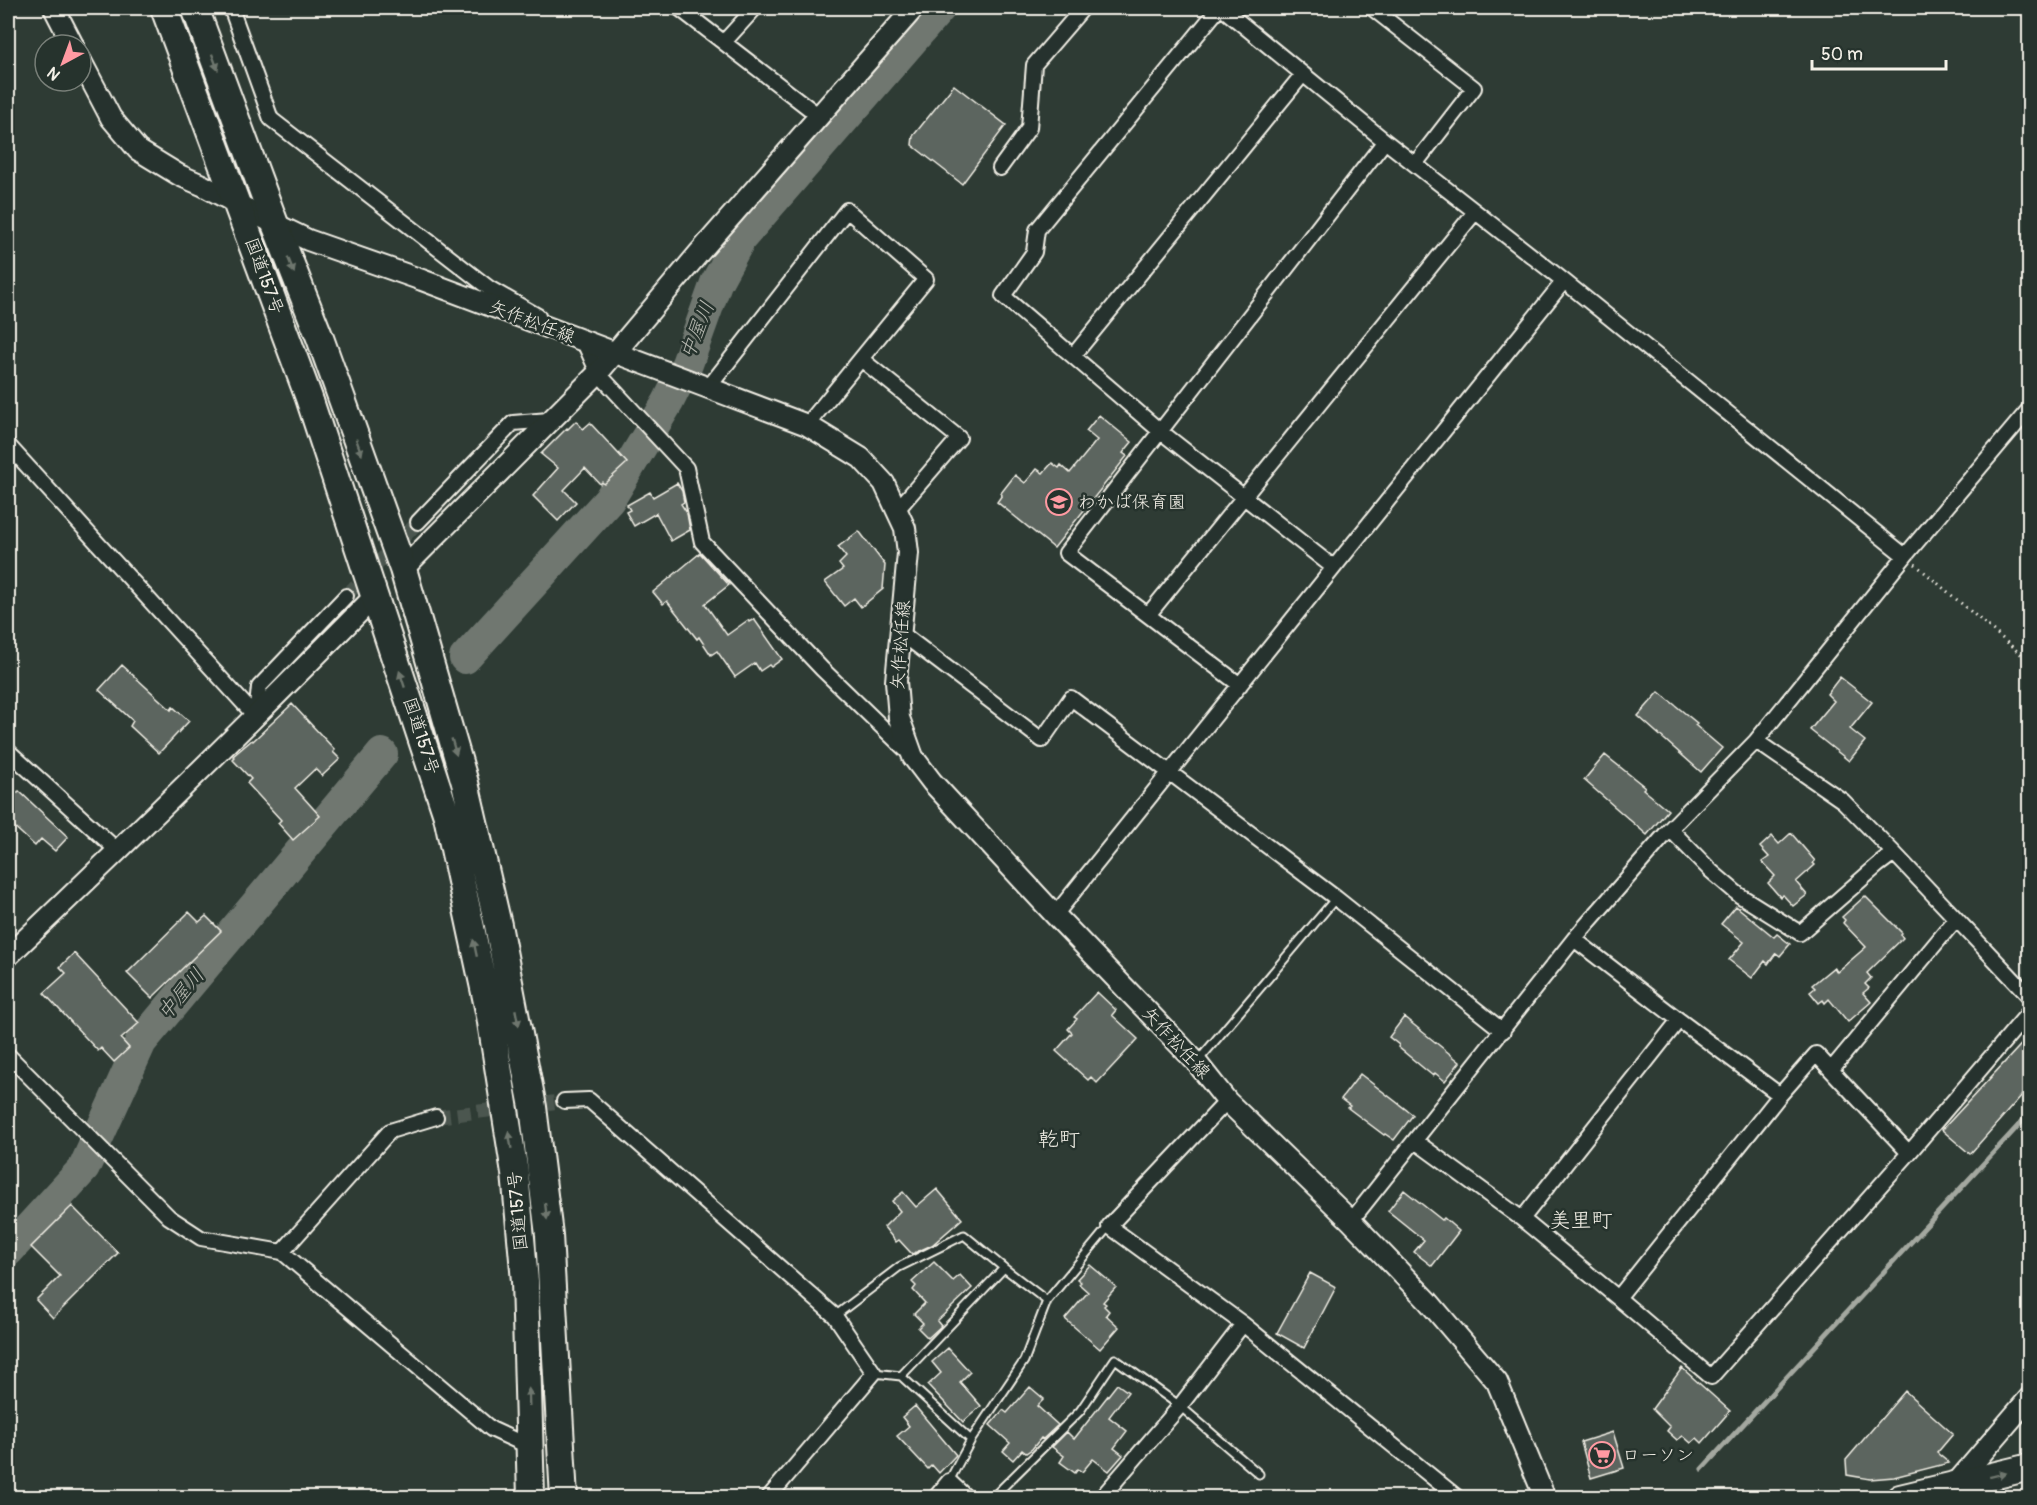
<svg xmlns="http://www.w3.org/2000/svg" width="2037" height="1505" viewBox="0 0 2037 1505" font-family="Pangolin,'Klee One',sans-serif">
  <rect width="100%" height="100%" fill="#2e3b34"/>
  <filter id="ink" filterUnits="userSpaceOnUse"><feTurbulence type="fractalNoise" baseFrequency=".0167" numOctaves="2"/><feDisplacementMap in="SourceGraphic" scale="12" xChannelSelector="R" yChannelSelector="G"/><feConvolveMatrix kernelMatrix="1 2 1 2 8 2 1 2 1" color-interpolation-filters="sRGB"/></filter>
  <g filter="url(#ink)">
    <g fill="none" stroke-linecap="round" stroke-linejoin="round">
      <path stroke="#a4a8a0" stroke-width="5" d="M1702,1469l328,-356"/>
      <path stroke="#6f7770" stroke-width="32" d="M465,658l144,-158 59,-98 19,-38 29,-81 24,-44 200,-231
        M8,1251l76,-83 57,-126 241,-288"/>
    </g>
    <path fill="#5c655e" stroke="#f4f1e8" stroke-width="1.5" d="M954,85l52,40 -44,59 -50,-39 1,-9z
      M1099,415l33,27 -9,11 4,3 -73,92 -57,-46 5,-7 -1,-2 14,-18 10,8 12,-14 6,4 9,-10 7,5 2,-3 9,8 27,-33 -11,-9z
      M576,421l7,8 7,-6 37,40 -23,21 -2,-2 -2,2 -15,-16 -21,22 12,12 -18,19 -25,-25 25,-28 -17,-14 26,-26 1,1z
      M677,483l5,8 2,11 -3,2 6,9 3,17 -19,11 -15,-28 -22,13 -8,-14 4,-2 -3,-5 23,-13 3,5z
      M859,531l26,34 -2,24 -22,18 -7,-9 -10,8 -19,-24 18,-13 -4,-5 7,-7 -8,-10z
      M700,553l29,32 -24,19 22,31 21,-15 1,2 5,-3 28,40 -11,8 -2,-2 -9,6 -5,-8 -20,14 -18,-26 -6,4 -12,-18 -2,2 -30,-38 -4,3 -10,-12z
      M122,665l49,45 2,-3 16,14 -30,32 -29,-27 3,-5 -34,-31z
      M1840,677l32,25 -22,27 15,12 -16,20 -39,-31 24,-29 -7,-7z
      M1659,692l38,31 -2,2 27,23 -21,24 -63,-56z
      M292,704l43,46 -2,2 7,7 -18,17 -7,-7 -20,19 25,28 -27,24 -15,-17 3,-3 -34,-37 4,-4 -18,-19 2,-2 -2,-2 19,-16 1,1z
      M1605,755l40,32 -2,2 25,21 -21,25 -63,-55z
      M8,784l10,9 1,-2 49,46 -13,14 -14,-12 -6,7 -27,-25z
      M1791,833l24,28 -2,2 2,2 -19,17 11,13 -14,11 -10,-11 -3,2 -12,-14 7,-7 -13,-14 7,-5 -9,-10 12,-11 7,8z
      M1865,896l37,37 -1,2 2,3 -36,35 4,5 -6,6 4,4 -6,5 8,9 -23,20 -19,-23 -4,4 -2,-3 -4,3 -9,-11 5,-4 -3,-3 22,-18 3,5 29,-25 -23,-24 2,-3 -3,-3z
      M1736,906l38,31 3,-3 13,10 -10,12 -4,-3 -8,11 -3,-3 -13,17 -23,-18 15,-18 -23,-18z
      M189,912l10,10 7,-6 15,15 -69,67 -25,-25z
      M74,953l65,70 -18,16 8,9 -15,14 -13,-14 -3,3 -54,-58 22,-20 -6,-6z
      M1097,992l19,18 -4,5 26,24 -41,44 -6,-6 -3,3 -32,-29 16,-18 -4,-4 9,-10 -3,-2z
      M1404,1017l56,45 -15,19 -10,-8 -2,3 -35,-29 1,-2 -10,-8z
      M2030,1035v51l-60,68 -28,-24z
      M1360,1074l53,41 -19,25 -9,-6 -1,1 -36,-27 2,-2 -9,-7z
      M937,1189l25,30 -30,26 -20,9 -13,-14 -3,2 -12,-15 16,-16 -8,-10 11,-9 13,15z
      M1404,1190l38,30 2,-2 15,13 -27,35 -18,-14 10,-12 -36,-29z
      M72,1206l46,47 -65,65 -17,-18 24,-24 -29,-29z
      M934,1262l19,19 7,-6 12,13 -35,33 4,5 -13,12 -10,-10 5,-5 -9,-9 11,-11 -12,-13 3,-4 -4,-4z
      M1090,1265l26,22 -13,15 3,2 -2,2 5,5 -3,4 13,12 -19,22 -35,-30 23,-27 -9,-8 2,-2 -4,-3z
      M1310,1273l26,14 -32,61 -27,-15z
      M948,1348l22,24 -10,10 21,24 -18,16 -35,-37 13,-12 -9,-11z
      M1682,1368l48,43 -28,32 -5,-5 -6,5 -8,-7 -6,4 -10,-9 3,-4 -18,-18z
      M1117,1384l11,8 -19,25 18,14 -13,17 9,7 -14,16 -16,-12 -11,13 -4,-3 -3,4 -15,-11 4,-6 -12,-9 15,-15 7,7z
      M1030,1387l14,12 -7,7 21,19 -15,14 -2,-1 -9,11 -6,4 -4,-3 -9,10 -10,-9 7,-8 -20,-18 13,-15 4,3z
      M1905,1391l48,43 -16,19 12,10 -55,14 -24,2 -23,-4 -1,-15z
      M915,1406l41,49 -17,18 -7,-8 -4,4 -31,-33 12,-10 -7,-9z
      M1613,1432l11,36 -33,10 -10,-36z"/>
    <g fill="none" stroke-linecap="round" stroke-linejoin="round">
      <path stroke="#4c564f" stroke-width="14" stroke-dasharray="14 7" stroke-linecap="butt" d="M346,596l72,-74
        M436,1117l128,-16"/>
      <defs>
        <path id="lane" d="M1198,1061l138,-163
          M835,1316l64,-49 65,-32 40,33 43,33 62,-75
          M874,1373l27,3 70,64 -22,41
          M901,1376l103,-108
          M971,1440l53,-79 23,-60
          M992,1498l88,-87 35,-52 65,47 79,68"/>
        <path id="street" d="M231,8l40,111 218,169 49,28
          M679,8l140,108
          M1219,8l-182,222 -3,22 -31,44 157,135 173,136
          M1222,8l163,133 179,140 341,275
          M1372,8l102,80 -59,76
          M724,42l31,-34
          M1000,168l29,-40 5,-63 49,-57
          M581,340l3,2 14,31 88,95 16,74 120,127 87,84
          M1073,356l230,-282
          M861,359l98,79 -62,72
          M708,388l139,-178 79,69 -119,146
          M8,445l248,272
          M418,522l95,-99 36,-3
          M1148,615l327,-403
          M901,633l141,107 29,-42 265,200 167,133
          M1240,685l-174,-132 319,-412
          M256,717l3,-30 87,-91
          M1756,741l87,60 51,52 136,144
          M8,751l110,100
          M1670,829l41,42 28,24 61,38 78,-68 16,-12
          M1055,915c170,-211 338,-423 509,-634
          M8,1055l161,162 32,21 81,14 209,177 39,18
          M1831,1070l125,-151
          M564,1101l25,-1 246,216 39,57 -106,125
          M1227,1101l-118,125 134,98 215,174
          M1415,1141l107,78 96,79 93,79 198,-224 -93,-99 -36,41 -101,-75 -105,-81
          M1909,1153l121,-142
          M1522,1219l157,-199
          M1351,1221l223,-282 96,-110 86,-88 149,-185 125,-148
          M282,1252l108,-121 46,-14
          M1618,1298l162,-203
          M935,1498l14,-17 18,17
          M1101,1498l79,-92 63,-82"/>
        <path id="secondary" d="M54,8l19,37
          M81,61l30,57 27,32 41,25 23,10 73,39 33,16 114,40 385,145 54,33 23,25 21,45 3,25 -12,128 3,37 14,39 19,25 123,133 142,148 30,38 124,120 77,80 69,81 48,116
          M403,569l195,-196 101,-120 215,-245
          M8,956c124,-118 247,-238 367,-360
          M1952,1488l78,-91"/>
        <path id="highway" d="M164,8l145,390 138,418 43,200 25,157 10,108 6,217
          M195,8l80,216 45,114 83,231 62,214 33,142 35,182 16,128 15,263
          M1900,1498l130,-31"/>
      </defs>
      <use href="#lane" stroke="#f4f1e8" stroke-width="11"/>
      <use href="#street" stroke="#f4f1e8" stroke-width="18"/>
      <use href="#secondary" stroke="#f4f1e8" stroke-width="24"/>
      <use href="#highway" stroke="#f4f1e8" stroke-width="30"/>
      <path stroke="#f4f1e8" stroke-width="3" stroke-dasharray="1.5 4.5" stroke-linecap="butt" d="M1915,564l115,98"/>
      <use href="#lane" stroke="#26332d" stroke-width="7"/>
      <use href="#street" stroke="#26332d" stroke-width="14"/>
      <use href="#secondary" stroke="#26332d" stroke-width="20"/>
      <use href="#highway" stroke="#26332d" stroke-width="26"/>
    </g>
    <defs><path id="oneway-solid" d="M-6-.8H1V-3.2L6.5 0L1 3.2V.8H-6Z" transform="scale(1.5)"/></defs>
    <g fill="#6e766e">
      <use href="#oneway-solid" transform="translate(215 62) rotate(70)"/>
      <use href="#oneway-solid" transform="translate(291 265) rotate(68)"/>
      <use href="#oneway-solid" transform="translate(359 447) rotate(70)"/>
      <use href="#oneway-solid" transform="translate(402 679) rotate(-108)"/>
      <use href="#oneway-solid" transform="translate(454 747) rotate(74)"/>
      <use href="#oneway-solid" transform="translate(475 948) rotate(-102)"/>
      <use href="#oneway-solid" transform="translate(517 1018) rotate(79)"/>
      <use href="#oneway-solid" transform="translate(510 1140) rotate(-99)"/>
      <use href="#oneway-solid" transform="translate(546 1211) rotate(83)"/>
      <use href="#oneway-solid" transform="translate(529 1397) rotate(-92)"/>
      <use href="#oneway-solid" transform="translate(1998 1475) rotate(-14)"/>
    </g>
  </g>
  <defs>
    <symbol id="school-ring" viewBox="-11 -11 22 22"><circle r="9.5" fill="#26332d" stroke="#ff9aa2" stroke-width="1.5"/><path d="M0-5L7-2L0 1L-7-2ZM-4 1L0 2.5L4 1V4Q0 6-4 4Z" fill="#ff9aa2"/></symbol>
    <symbol id="supermarket-ring" viewBox="-11 -11 22 22"><circle r="9.5" fill="#26332d" stroke="#ff9aa2" stroke-width="1.5"/><path d="M-6-5.5h2.5l.6 2H6L4.5 2H-2.5L-4.4-4H-6ZM-1.5 3.2a1.3 1.3 0 1 0 .1 0ZM3 3.2a1.3 1.3 0 1 0 .1 0Z" fill="#ff9aa2"/></symbol>
  </defs>
  <g fill-rule="evenodd">
    <use href="#school-ring" x="1044" y="487" width="30" height="30"/>
    <use href="#supermarket-ring" x="1587" y="1440" width="30" height="30"/>
  </g>
  <g text-anchor="middle" dominant-baseline="central" stroke-width="5" stroke-linejoin="round" paint-order="stroke">
    <g font-size="18" fill="#f4f1e8" stroke="#26332d">
      <text transform="translate(264 276) rotate(70)">国道157号</text>
      <text transform="translate(532 322) rotate(21)">矢作松任線</text>
      <text transform="translate(901 645) rotate(-86)">矢作松任線</text>
      <text transform="translate(421 736) rotate(72)">国道157号</text>
      <text transform="translate(1176 1043) rotate(47)">矢作松任線</text>
      <text transform="translate(518 1211) rotate(-95)">国道157号</text>
    </g>
    <g font-size="18" fill="#f4f1e8" stroke="#26332d" text-anchor="start">
      <text x="1078" y="502">わかば保育園</text>
      <text x="1622" y="1455">ローソン</text>
    </g>
    <g font-size="20" font-style="italic" fill="#b8bab2" stroke="#26332d">
      <text transform="translate(697 330) rotate(-68)">中屋川</text>
      <text transform="translate(181 994) rotate(-50)">中屋川</text>
    </g>
    <g font-size="21" fill="#f4f1e8" stroke="#26332d">
      <text x="1059" y="1139">乾町</text>
      <text x="1581" y="1220">美里町</text>
    </g>
  </g>
  <rect width="2037" height="1505" fill="none" stroke="#26332d" stroke-width="30"/>
  <rect x="15" y="15" width="2007" height="1475" fill="none" stroke="#f4f1e8" stroke-width="2" filter="url(#ink)"/>
  <g transform="translate(63 63) rotate(221)"><circle r="28" fill="#26332d" stroke="#787f78" stroke-width="1.5"/>
  <path d="M0-4.5L10 22L0 15L-10 22Z" fill="#ff9aa2"/>
  <text y="-9" font-size="16" font-weight="bold" text-anchor="middle" fill="#f4f1e8">N</text>
  </g>
  <path d="M1812 60v9h134v-9" fill="none" stroke="#f4f1e8" stroke-width="3"/>
  <text x="1821" y="60" font-size="18" fill="#f4f1e8" stroke="#26332d" stroke-width="4.5" paint-order="stroke">50 m</text>
</svg>
